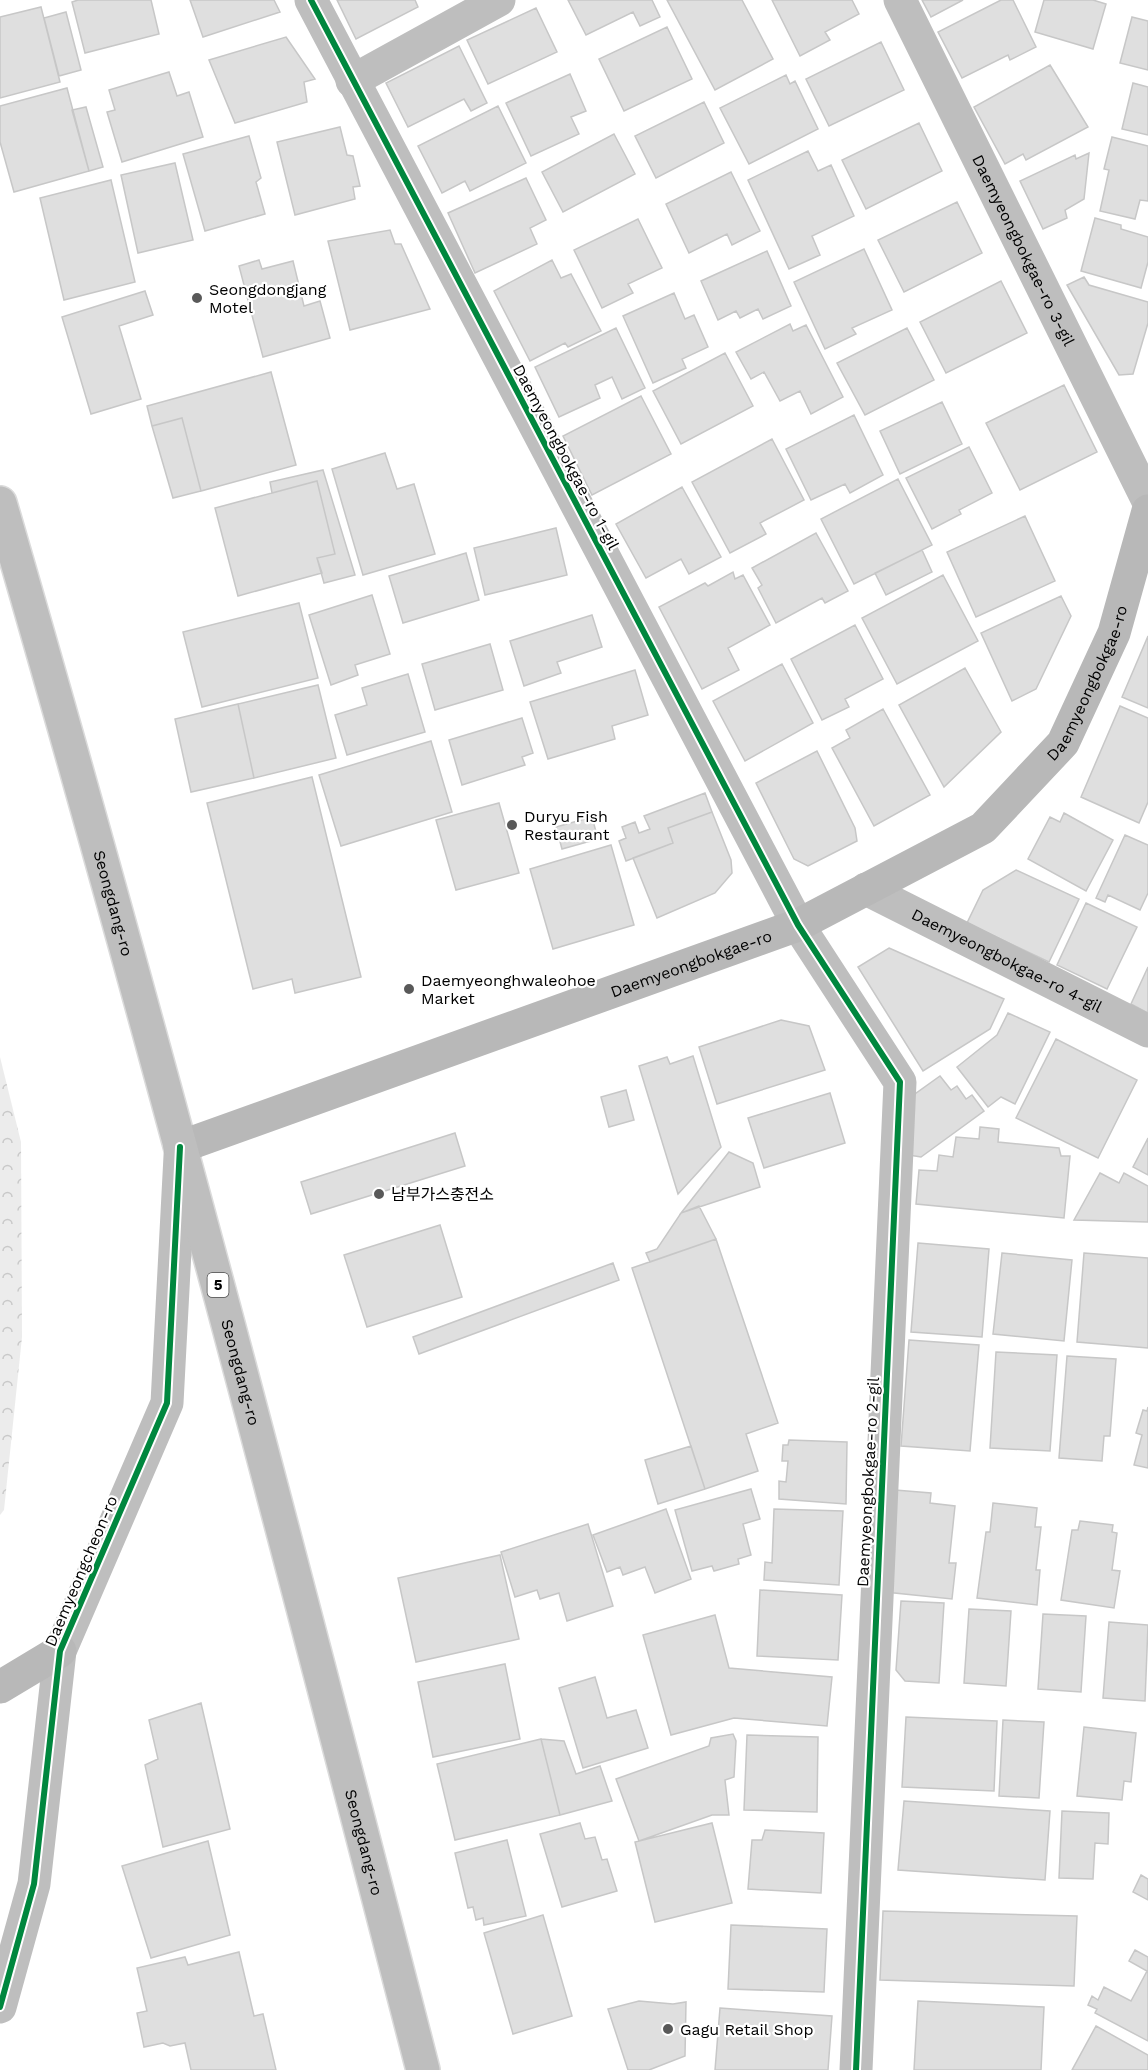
<svg xmlns="http://www.w3.org/2000/svg" width="1148" height="2070" viewBox="0 0 1148 2070" font-family="'Work Sans','Noto Sans KR',sans-serif">
  <defs>
    <pattern id="park-crowns" width="20" height="18" patternUnits="userSpaceOnUse" patternTransform="scale(1.5)"><rect width="20" height="18" fill="#ececec"/><path d="M2 6a3 3 0 1 1 6 0M12 15a3 3 0 1 1 6 0" fill="none" stroke="#c9c9c9"/></pattern>
  </defs>
  <rect width="100%" height="100%" fill="#fff"/>
  <path fill="url(#park-crowns)" d="M0,1057l21,85 1,195 -18,173 -4,5z"/>
  <path fill="#dfdfdf" stroke="#c7c7c7" stroke-width="1.5" d="M78,0h73l8,34 -74,19 -13,-51z
    M190,0h84l6,12 -77,25z
    M337,0h78l3,7 -62,32z
    M568,0h84l8,17 -20,9 -7,-14 -47,23z
    M667,0h75l31,59 -58,31z
    M772,0h80l7,14 -34,18 5,8 -30,16z
    M922,0h41l-32,17z
    M1001,0h12l23,47 -26,13 -2,-5 -46,23 -24,-46z
    M1044,0h49l13,4 -13,45 -58,-17z
    M41,7l19,75 -60,16v-81z
    M536,8l21,44 -69,32 -21,-44z
    M66,12l15,58 -22,6 -15,-58z
    M1132,17l16,4v49l-28,-7z
    M667,27l25,52 -68,32 -25,-52z
    M286,37l29,42 -11,3 3,20 -72,21 -26,-63z
    M881,42l23,48 -75,36 -23,-47z
    M459,46l28,57 -16,8 -7,-12 -56,28 -22,-44z
    M1050,65l38,62 -62,33 -3,-6 -18,10 -31,-57z
    M169,72l8,24 12,-4 14,45 -81,25 -15,-50 8,-2 -6,-20z
    M570,74l16,37 -15,6 8,17 -48,22 -25,-53z
    M786,75l4,9 5,-3 23,48 -69,35 -29,-56z
    M1133,83l15,4v48l-26,-6z
    M67,88l22,83 -75,21 -14,-50v-36z
    M704,102l20,41 -68,35 -21,-42z
    M498,106l28,57 -56,28 -5,-10 -23,12 -24,-47z
    M86,107l17,60 -14,4 -17,-61z
    M919,123l23,48 -76,38 -24,-49z
    M340,127l7,28 6,1 7,30 -7,1 2,12 -60,16 -18,-73z
    M614,134l21,40 -72,38 -21,-40z
    M249,136l12,42 -5,4 9,32 -60,17 -22,-77z
    M1112,137l36,9v55l-8,-1 -5,19 -35,-8 9,-41 -5,-1z
    M808,151l10,20 13,-6 23,51 -42,20 8,19 -31,14 -41,-89z
    M1089,153l-5,46 -19,11 2,8 -24,11 -23,-48 55,-26 1,4z
    M175,163l18,77 -55,13 -17,-78z
    M731,172l29,59 -28,14 -5,-11 -38,19 -23,-49z
    M526,178l20,42 -16,8 7,16 -62,29 -27,-60z
    M111,180l24,102 -71,18 -24,-102z
    M957,202l25,51 -78,39 -26,-52z
    M1095,218l26,7v4l27,8v25l-7,26 -60,-17z
    M638,219l24,49 -34,16 5,9 -31,15 -28,-58z
    M390,230l5,14h6l29,65 -80,21 -22,-89z
    M864,249l28,61 -40,18 4,6 -31,15 -31,-67z
    M767,251l24,55 -28,13 -5,-10 -18,9 -4,-7 -18,9 -17,-39z
    M259,260l3,9 31,-8 11,45 16,-5 10,37 -67,19 -24,-91z
    M552,260l9,18 10,-4 30,57 -33,16 -3,-4 -35,18 -36,-70z
    M1084,277l5,8 59,17v21l-15,51 -14,1 -52,-90z
    M1001,281l26,52 -81,40 -26,-51z
    M145,291l8,24 -34,11 22,73 -50,15 -29,-97z
    M674,293l11,26 9,-4 14,32 -26,12 4,9 -33,15 -30,-67z
    M790,324l3,7 13,-6 37,72 -32,17 -11,-23 -20,10 -16,-29 -13,7 -15,-27z
    M616,328l29,60 -23,11 -10,-22 -17,8 5,13 -41,19 -24,-50z
    M907,328l27,52 -69,35 -28,-52z
    M725,353l28,53 -72,38 -28,-53z
    M271,372l25,93 -95,26 -19,-73 -30,8 -5,-20z
    M1064,385l33,67 -77,38 -34,-67z
    M641,396l30,58 -79,41 -29,-59z
    M942,402l20,42 -62,30 -20,-43z
    M854,415l29,60 -33,18 -5,-9 -34,16 -25,-51z
    M182,418l19,73 -28,7 -21,-72z
    M772,439l32,61 -44,23 6,11 -36,19 -38,-71z
    M969,447l23,46 -33,17 2,4 -29,15 -26,-51z
    M385,453l12,36 17,-5 21,70 -72,21 -31,-106z
    M323,470l32,105 -31,8 -7,-25 18,-4 -18,-73 -45,12 -2,-11z
    M898,479l34,66 -78,39 -33,-65z
    M317,481l18,73 -18,4 5,15 -84,23 -23,-88z
    M682,487l39,70 -32,17 -8,-15 -35,19 -30,-54z
    M1025,516l30,65 -79,36 -29,-65z
    M556,528l11,47 -82,20 -11,-47z
    M816,533l32,58 -23,12 -3,-5 -46,25 -18,-35 4,-3 -10,-17z
    M922,550l10,22 -46,23 -11,-22z
    M466,553l13,47 -76,23 -14,-47z
    M733,572l2,7 8,-4 27,50 -42,23 11,22 -37,19 -43,-82 46,-24 3,3z
    M943,575l35,66 -81,43 -35,-66z
    M372,595l18,59 -35,11 3,10 -27,10 -22,-70z
    M1061,596l10,20 -35,73 -24,12 -31,-68z
    M299,603l19,75 -116,29 -19,-75z
    M592,615l10,32 -45,15 4,11 -37,13 -14,-45z
    M855,625l28,54 -38,20 4,8 -27,13 -31,-61z
    M1148,636v72l-26,-11z
    M490,644l13,46 -68,20 -13,-46z
    M782,664l31,59 -68,38 -32,-60z
    M965,668l36,64 -57,55 -45,-82z
    M635,670l13,45 -36,11 3,13 -67,20 -18,-57z
    M408,674l17,58 -78,23 -12,-40 32,-10 -5,-17z
    M318,685l18,73 -82,20 -16,-74z
    M238,704l16,74 -63,14 -16,-73z
    M1120,706l28,12v84l-9,21 -58,-26z
    M883,709l47,86 -56,31 -42,-78 18,-10 -4,-8z
    M522,718l11,35 -11,4 3,8 -63,20 -13,-45z
    M431,741l21,71 -111,34 -22,-71z
    M817,751l38,77 2,13 -49,25 -14,-7 -38,-76z
    M312,777l49,200 -66,16 -3,-14 -39,10 -46,-186z
    M705,793l7,19 -44,16 5,15 -47,18 -7,-20 7,-3 -4,-11 13,-5 4,11 11,-4 -6,-13z
    M499,803l20,70 -63,17 -20,-70z
    M712,812l19,48 1,13 -17,20 -58,25 -24,-60 40,-15 -5,-15z
    M1064,813l49,27 -27,51 -58,-32 22,-42 10,5z
    M592,817l6,22 -36,10 -6,-22z
    M1125,835l23,10v48l-8,17 -32,-15 -3,7 -9,-4z
    M611,845l23,80 -81,24 -23,-80z
    M1016,870l63,29 -30,63 -82,-39 16,-33z
    M1086,903l51,24 -30,62 -50,-24z
    M889,948l115,51 -14,30 -67,42 -65,-104z
    M1148,967v46l-17,-9z
    M1008,1013l42,19 -35,72 -14,-7 -13,10 -31,-40 40,-32z
    M781,1020l28,6 16,44 -108,34 -18,-57z
    M1056,1039l81,41 -39,78 -82,-40z
    M693,1056l28,91 -43,47 -39,-128 28,-9 3,7z
    M940,1076l11,14 6,-4 9,13 6,-4 12,16 -63,46 -12,-2 -1,-56z
    M626,1090l8,30 -25,7 -8,-30z
    M830,1093l15,50 -81,25 -16,-50z
    M980,1127l19,2 -1,13 61,6 2,8h9l-6,62 -148,-14 3,-34 18,1 2,-16 14,2 3,-20 23,2z
    M455,1133l10,33 -154,48 -10,-32z
    M1148,1138v37l-15,-8z
    M729,1152l24,11 7,24 -79,26z
    M1100,1173l19,10 5,-10 24,13v36l-74,-2z
    M699,1206l17,33 -66,23 -4,-9 11,-4 24,-36z
    M440,1225l22,72 -95,30 -23,-72z
    M716,1239l62,184 -32,11 12,37 -53,18 -73,-221z
    M918,1243l71,6 -7,88 -71,-5z
    M1002,1253l70,7 -8,81 -71,-7z
    M1084,1253l64,5v90l-71,-6z
    M613,1263l6,17 -200,74 -6,-17z
    M909,1340l70,5 -9,106 -69,-5z
    M996,1352l61,3 -7,96 -60,-3z
    M1067,1356l49,3 -6,77h-6l-2,25 -43,-3z
    M1148,1407v61l-14,-3 8,-30 -6,-2 7,-23 4,1z
    M789,1440l58,2 -1,62 -67,-5v-18l7,1 2,-21h-6l1,-16h5z
    M691,1446l14,43 -47,15 -13,-44z
    M751,1489l9,30 -17,5 8,31 -13,4 1,5 -25,7 -2,-5 -20,5 -17,-61z
    M895,1490l36,3 -1,10 25,3 -6,57h7l-4,36 -67,-7z
    M993,1503l44,5 -2,19h6l-5,43h4l-3,35 -60,-7 9,-66h4z
    M666,1509l25,70 -36,14 -10,-26 -22,8 -3,-8 -13,5 -14,-37z
    M774,1509l69,2 -4,74 -75,-5 1,-18 7,1z
    M1080,1521l33,4 -1,7 5,1 -5,37 8,1 -6,37 -53,-8 11,-70h6z
    M588,1524l25,82 -46,15 -8,-28 -19,6 -3,-9 -22,7 -14,-45z
    M500,1555l19,84 -103,23 -18,-84z
    M760,1590l82,5 -4,65 -81,-4z
    M901,1601l43,2 -5,80 -34,-2 -9,-11z
    M969,1609l42,2 -5,75 -42,-3z
    M1043,1614l43,2 -5,76 -43,-3z
    M715,1615l14,53 103,9 -5,49 -93,-8 -63,17 -28,-100z
    M1109,1622l39,3 -3,76 -42,-3z
    M505,1664l15,75 -87,18 -15,-75z
    M595,1677l12,41 29,-8 12,38 -65,20 -24,-80z
    M201,1703l29,126 -67,18 -18,-82 13,-6 -9,-39z
    M906,1717l91,4 -3,70 -92,-4z
    M1003,1720l41,2 -5,76 -40,-2z
    M1084,1727l52,6 -5,49 -7,-1 -2,19 -45,-4z
    M733,1734l3,7 -2,36 -9,3 4,35h-17l-73,26 -23,-62 93,-33 2,-8z
    M747,1735l71,2 -1,75 -73,-2z
    M541,1739l19,76 -105,25 -18,-76z
    M541,1739l23,2 12,33 24,-8 12,35 -52,14z
    M904,1801l146,10 -5,69 -147,-10z
    M1062,1811l47,2 -1,31 -13,-1 -2,36 -34,-1z
    M580,1823l5,16 10,-2 7,23 5,-1 10,32 -55,16 -22,-73z
    M712,1823l20,80 -77,19 -20,-80z
    M765,1830l59,3 -3,60 -73,-4 4,-49h10z
    M507,1840l19,76 -42,9 -1,-7 -7,2 -3,-13 -5,1 -13,-55z
    M208,1841l22,94 -79,23 -29,-92z
    M1141,1875l7,4v21l-15,-8z
    M883,1911l194,5 -3,70 -194,-6z
    M543,1915l29,101 -59,18 -29,-101z
    M731,1925l96,4 -3,63 -96,-3z
    M1135,1950l13,7v84l-53,-28 2,-4 -9,-4 4,-9 6,4 6,-13 27,14 16,-30 -18,-10z
    M239,1952l15,64 9,-2 13,56h-85l-6,-27 -15,3 -7,-3 -19,4 -7,-34 10,-2 -10,-43 48,-11 3,8z
    M639,2001l34,3 13,-2 -1,54 -36,14h-21l-20,-61z
    M918,2001l126,6 -3,63h-127z
    M720,2008l112,8 -4,54h-113z
    M1096,2026l52,29v15h-76z"/>
  <g fill="none" stroke-linecap="round" stroke-linejoin="round">
    <defs>
      <g id="primary">
        <path id="s4" d="M0,503c151,519 288,1043 423,1567"/>
      </g>
    </defs>
    <use href="#primary" stroke="#dbdbdb" stroke-width="36"/>
    <g stroke="#bebebe" stroke-width="33">
      <path d="M311,0l487,925 102,157 -44,988"/>
      <path id="s1" d="M900,0l248,501"/>
      <path d="M352,81l147,-81"/>
      <path id="s2" d="M866,889l282,142"/>
    </g>
    <path stroke="#bebebe" stroke-width="33" d="M0,2007l34,-123 26,-233 107,-248 13,-247"/>
    <g stroke="#b8b8b8" stroke-width="33">
      <path id="s3" d="M180,1147l618,-222 185,-97 80,-85 51,-110 34,-122"/>
      <path d="M0,1687l60,-36"/>
    </g>
    <use href="#primary" stroke="#bebebe" stroke-width="33"/>
    <defs>
      <path id="cycleway" d="M311,0l487,925 102,157 -44,988
        M0,2007l34,-123 26,-233 107,-248 13,-256"/>
    </defs>
    <use href="#cycleway" stroke="#fff" stroke-width="10"/>
    <use href="#cycleway" stroke="#00873e" stroke-width="6"/>
  </g>
  <g fill="#595959" stroke="#fff" stroke-width="2">
    <circle cx="197" cy="298" r="6"/>
    <circle cx="512" cy="825" r="6"/>
    <circle cx="409" cy="989" r="6"/>
    <circle cx="379" cy="1194" r="6"/>
    <circle cx="668" cy="2029" r="6"/>
  </g>
  <g text-anchor="middle" dominant-baseline="central" stroke-width="4.5" stroke-linejoin="round" paint-order="stroke">
    <rect fill="#fff" stroke="#4c4c4c" stroke-width="1.5" x="207.5" y="1273" width="21" height="24" rx="4.5"/>
    <g font-size="15" font-weight="bold" fill="#000">
      <text x="218" y="1285">5</text>
    </g>
    <g font-size="16" fill="#000" stroke="#fff">
      <text stroke="none"><textPath href="#s1" startOffset="279">Daemyeongbokgae-ro 3-gil</textPath></text>
      <text transform="translate(566 457) rotate(62)">Daemyeongbokgae-ro 1-gil</text>
      <text stroke="none"><textPath href="#s3" startOffset="1047">Daemyeongbokgae-ro</textPath></text>
      <text stroke="none"><textPath href="#s4" startOffset="416">Seongdang-ro</textPath></text>
      <text stroke="none"><textPath href="#s2" startOffset="158">Daemyeongbokgae-ro 4-gil</textPath></text>
      <text stroke="none"><textPath href="#s3" startOffset="543">Daemyeongbokgae-ro</textPath></text>
      <text stroke="none"><textPath href="#s4" startOffset="902">Seongdang-ro</textPath></text>
      <text transform="translate(868 1482) rotate(-87)">Daemyeongbokgae-ro 2-gil</text>
      <text transform="translate(81 1571) rotate(-67)">Daemyeongcheon-ro</text>
      <text stroke="none"><textPath href="#s4" startOffset="1388">Seongdang-ro</textPath></text>
    </g>
    <g font-size="16" fill="#000" stroke="#fff" text-anchor="start">
      <text x="209" y="289">Seongdongjang<tspan x="209" dy="18">Motel</tspan></text>
      <text x="524" y="816">Duryu Fish<tspan x="524" dy="18">Restaurant</tspan></text>
      <text x="421" y="980">Daemyeonghwaleohoe<tspan x="421" dy="18">Market</tspan></text>
      <text x="391" y="1194">남부가스충전소</text>
      <text x="680" y="2029">Gagu Retail Shop</text>
    </g>
  </g>
</svg>
